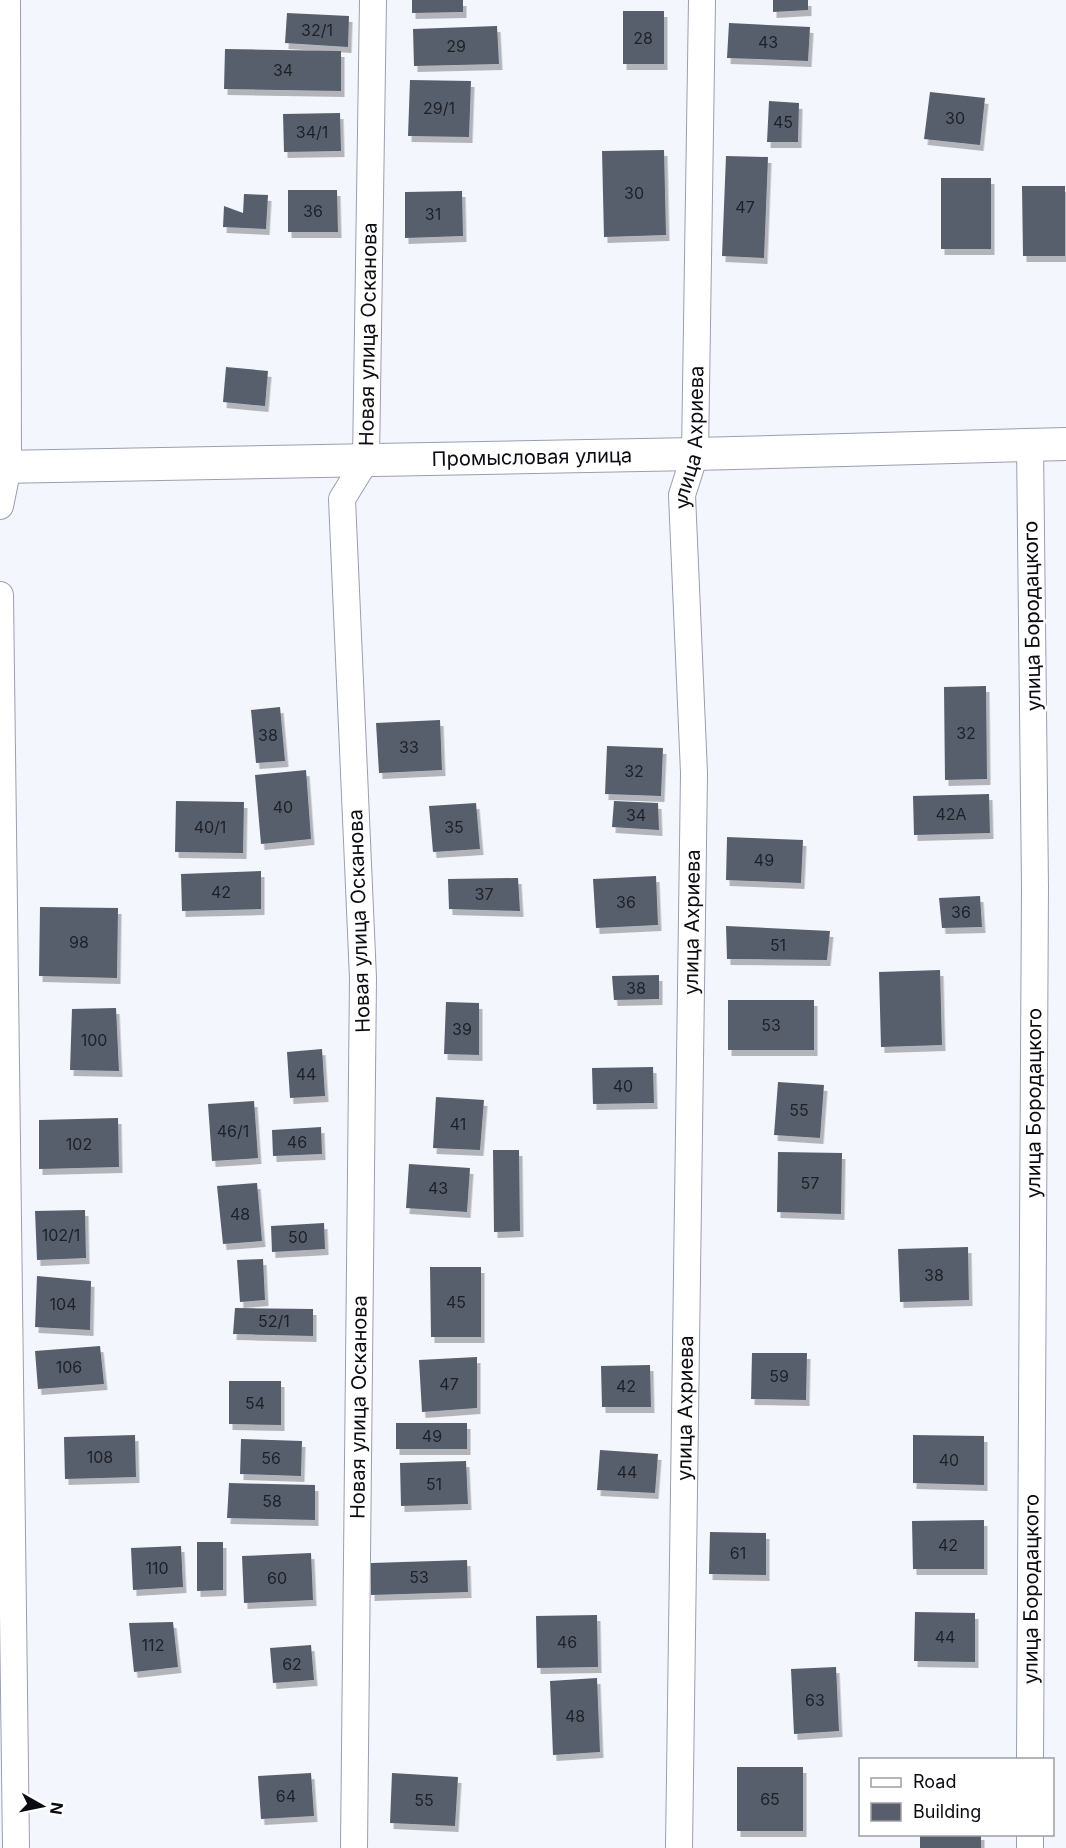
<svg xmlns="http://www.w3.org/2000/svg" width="1066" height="1848" viewBox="0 0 1066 1848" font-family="Inter,sans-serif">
  <defs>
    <filter id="shadow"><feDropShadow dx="3.5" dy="6" stdDeviation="0" flood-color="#0004"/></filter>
  </defs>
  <rect width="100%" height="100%" fill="#f3f6fc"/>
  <path fill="#585e6c" filter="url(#shadow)" d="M412,0h51v12l-51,1z
    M773,0h35v10l-35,2z
    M623,11h41v53h-41z
    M287,13l62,3 -1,31 -63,-4z
    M729,23l81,4 -2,34 -81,-3z
    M497,26l2,38 -85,2 -1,-37z
    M225,49l116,2v40l-117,-2z
    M410,80l61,1 -2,56 -61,-1z
    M930,92l55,6 -5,47 -56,-6z
    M769,101l30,2 -1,39h-31z
    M340,113l1,38 -57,1 -1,-38z
    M664,150l2,85 -62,2 -2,-86z
    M726,156l42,1 -4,101 -42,-2z
    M941,178h50v71h-50z
    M1022,186h43v70h-42z
    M288,190h49l1,42h-50z
    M462,191l1,45 -58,2v-46z
    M244,194l24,1 -2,34 -43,-2 1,-21 19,7z
    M226,367l42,4 -3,35 -42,-4z
    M986,686l1,93 -42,1 -1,-93z
    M280,707l5,54 -29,2 -5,-53z
    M440,720l2,50 -63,3 -3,-50z
    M607,746l56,2 -2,48 -56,-2z
    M306,770l5,69 -50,5 -6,-69z
    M989,794l1,39 -76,2 -1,-39z
    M176,801l68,1 -1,51 -68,-1z
    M614,801l44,2 1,27 -47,-3z
    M476,803l4,46 -47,3 -4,-46z
    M727,837l76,3 -2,43 -75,-3z
    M261,871v38l-79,2 -1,-37z
    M656,876l2,49 -62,3 -3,-49z
    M518,878l2,33 -71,-2 -1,-30z
    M980,896l2,31 -40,1 -3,-30z
    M40,907l78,1 -1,70 -78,-2z
    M726,926l104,5 -3,29 -100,-1z
    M940,970l2,75 -61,2 -2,-75z
    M659,975v24l-45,1 -2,-24z
    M728,1000h86v50h-86z
    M446,1002l33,1v52l-35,-1z
    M116,1008l3,63 -49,-1 2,-61z
    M322,1049l3,47 -35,2 -3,-46z
    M653,1067l1,36 -61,1 -1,-36z
    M778,1082l46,3 -4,53 -46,-3z
    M436,1097l48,3 -4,50 -47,-2z
    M254,1101l4,57 -46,3 -4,-57z
    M118,1118l1,49 -80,2v-49z
    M321,1127l1,27 -49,2 -1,-26z
    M493,1150h26l1,81 -26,1z
    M778,1152l64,1 -1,61 -64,-2z
    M409,1164l61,4 -3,44 -61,-4z
    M257,1183l5,58 -39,3 -6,-58z
    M85,1210l1,48 -49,2 -2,-49z
    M324,1223l1,26 -53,3 -1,-26z
    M968,1247l1,53 -69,2 -2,-53z
    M263,1259l2,41 -25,2 -3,-42z
    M430,1267h51v70h-50z
    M37,1276l54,5 -1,49 -55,-3z
    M235,1308l78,1v27l-80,-2z
    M100,1346l4,38 -66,5 -3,-38z
    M752,1353h55l-1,47 -55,-1z
    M477,1357v51l-55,4 -3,-52z
    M650,1365l1,42h-49l-1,-41z
    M229,1381h52v44l-52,-1z
    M396,1423h71v26h-71z
    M135,1435l1,42 -71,2 -1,-42z
    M913,1435l71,1v49l-71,-2z
    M241,1439l61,2 -1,35 -61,-2z
    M600,1450l58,4 -3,39 -58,-3z
    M466,1461l2,43 -67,2 -1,-43z
    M229,1483l86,2v35l-88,-2z
    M984,1520v49h-71l-1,-48z
    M710,1532l56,1v42l-57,-1z
    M197,1542h26v48l-26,1z
    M181,1546l2,41 -50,3 -2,-42z
    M311,1553l2,47 -69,3 -2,-47z
    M467,1560l1,32 -97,3v-32z
    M915,1612l60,1v49l-61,-1z
    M597,1615l1,52 -61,1 -1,-52z
    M173,1622l5,45 -44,5 -5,-49z
    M311,1645l3,35 -41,3 -3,-35z
    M836,1667l3,64 -45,3 -3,-65z
    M597,1678l3,74 -47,3 -3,-74z
    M737,1767h66v64h-66z
    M311,1773l3,43 -53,3 -3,-43z
    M392,1773l66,4 -3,49 -65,-3z
    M920,1834h61v14h-61z"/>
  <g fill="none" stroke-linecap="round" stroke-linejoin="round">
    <defs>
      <g id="minor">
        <path d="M0,506l8,-39 -1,-467"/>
        <path d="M0,595l16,1253"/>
        <path id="s1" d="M1030,1760l5,-873 -5,-442"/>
        <path id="s2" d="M354,1848l9,-870 -21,-479 24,-39 7,-460"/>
        <path id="s3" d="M679,1848l15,-1075 -12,-278 13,-41 7,-454"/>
        <path d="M1030,1848v-14"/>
      </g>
      <g id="tertiary">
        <path id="s4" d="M0,467l695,-13 371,-10"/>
      </g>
    </defs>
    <use href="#minor" stroke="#999faf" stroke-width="28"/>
    <use href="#tertiary" stroke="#999faf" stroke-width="34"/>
    <use href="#minor" stroke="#fff" stroke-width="26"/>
    <use href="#tertiary" stroke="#fff" stroke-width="32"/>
  </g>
  <g text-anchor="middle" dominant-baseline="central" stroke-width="5" stroke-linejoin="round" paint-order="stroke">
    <g font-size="16" fill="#1e2028">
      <text x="317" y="30">32/1</text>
      <text x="643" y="38">28</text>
      <text x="768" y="42">43</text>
      <text x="456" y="46">29</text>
      <text x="283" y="70">34</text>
      <text x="439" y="108">29/1</text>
      <text x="955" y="118">30</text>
      <text x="783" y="122">45</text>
      <text x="312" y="132">34/1</text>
      <text x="634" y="193">30</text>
      <text x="745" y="207">47</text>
      <text x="313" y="211">36</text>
      <text x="433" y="214">31</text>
      <text x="966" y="733">32</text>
      <text x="268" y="735">38</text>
      <text x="409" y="747">33</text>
      <text x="634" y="771">32</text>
      <text x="283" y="807">40</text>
      <text x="951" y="814">42А</text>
      <text x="636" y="815">34</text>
      <text x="210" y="827">40/1</text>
      <text x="454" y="827">35</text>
      <text x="764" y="860">49</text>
      <text x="221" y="892">42</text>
      <text x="484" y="894">37</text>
      <text x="626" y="902">36</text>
      <text x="961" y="912">36</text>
      <text x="79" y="942">98</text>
      <text x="778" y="945">51</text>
      <text x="636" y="988">38</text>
      <text x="771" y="1025">53</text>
      <text x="462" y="1029">39</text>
      <text x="94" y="1040">100</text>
      <text x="306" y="1074">44</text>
      <text x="623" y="1086">40</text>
      <text x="799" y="1110">55</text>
      <text x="458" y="1124">41</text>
      <text x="233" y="1131">46/1</text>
      <text x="297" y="1142">46</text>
      <text x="79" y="1144">102</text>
      <text x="810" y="1183">57</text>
      <text x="438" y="1188">43</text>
      <text x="240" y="1214">48</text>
      <text x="61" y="1235">102/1</text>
      <text x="298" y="1237">50</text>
      <text x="934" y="1275">38</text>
      <text x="456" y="1302">45</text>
      <text x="63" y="1304">104</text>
      <text x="274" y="1321">52/1</text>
      <text x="69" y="1367">106</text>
      <text x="779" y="1376">59</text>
      <text x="449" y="1384">47</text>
      <text x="626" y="1386">42</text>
      <text x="255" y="1403">54</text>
      <text x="432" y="1436">49</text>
      <text x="100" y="1457">108</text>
      <text x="271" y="1458">56</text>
      <text x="949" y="1460">40</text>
      <text x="627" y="1472">44</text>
      <text x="434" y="1484">51</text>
      <text x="272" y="1501">58</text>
      <text x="948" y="1545">42</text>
      <text x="738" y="1553">61</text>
      <text x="157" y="1568">110</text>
      <text x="419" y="1577">53</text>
      <text x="277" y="1578">60</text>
      <text x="945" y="1637">44</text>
      <text x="567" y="1642">46</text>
      <text x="153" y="1645">112</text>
      <text x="292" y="1664">62</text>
      <text x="815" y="1700">63</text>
      <text x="575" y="1716">48</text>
      <text x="286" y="1796">64</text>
      <text x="770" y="1799">65</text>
      <text x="424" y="1800">55</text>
    </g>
    <g font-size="20" fill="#0a0c12" stroke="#fff">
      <text stroke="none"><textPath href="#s2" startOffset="1521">Новая улица Осканова</textPath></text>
      <text stroke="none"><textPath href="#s3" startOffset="1412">улица Ахриева</textPath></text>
      <text stroke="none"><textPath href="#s4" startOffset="532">Промысловая улица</textPath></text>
      <text transform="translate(1032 616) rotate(-91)">улица Бородацкого</text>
      <text transform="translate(359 921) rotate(-92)">Новая улица Осканова</text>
      <text stroke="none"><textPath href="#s3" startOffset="926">улица Ахриева</textPath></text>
      <text stroke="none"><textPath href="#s1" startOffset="657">улица Бородацкого</textPath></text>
      <text stroke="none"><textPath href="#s2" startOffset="441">Новая улица Осканова</textPath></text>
      <text stroke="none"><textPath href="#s3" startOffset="440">улица Ахриева</textPath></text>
      <text stroke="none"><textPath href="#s1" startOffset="171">улица Бородацкого</textPath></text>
    </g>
  </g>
  <rect x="859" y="1758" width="195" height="78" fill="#ffffff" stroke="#9d9ea0" stroke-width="1.5"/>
  <rect x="871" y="1778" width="30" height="9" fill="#ffffff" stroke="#9d9ea0" stroke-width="1.5"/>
  <text x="913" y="1788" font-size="18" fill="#0a0c12">Road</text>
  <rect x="871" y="1803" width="30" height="18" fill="#585e6c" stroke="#9d9ea0" stroke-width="1.5"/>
  <text x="913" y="1818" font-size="18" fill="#0a0c12">Building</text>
  <g transform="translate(42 1806) rotate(99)" stroke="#ffffff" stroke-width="4.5" paint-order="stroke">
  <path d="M0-4.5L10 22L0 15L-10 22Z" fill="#0a0c12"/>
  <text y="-9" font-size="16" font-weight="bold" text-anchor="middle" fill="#0a0c12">N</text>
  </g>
</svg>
